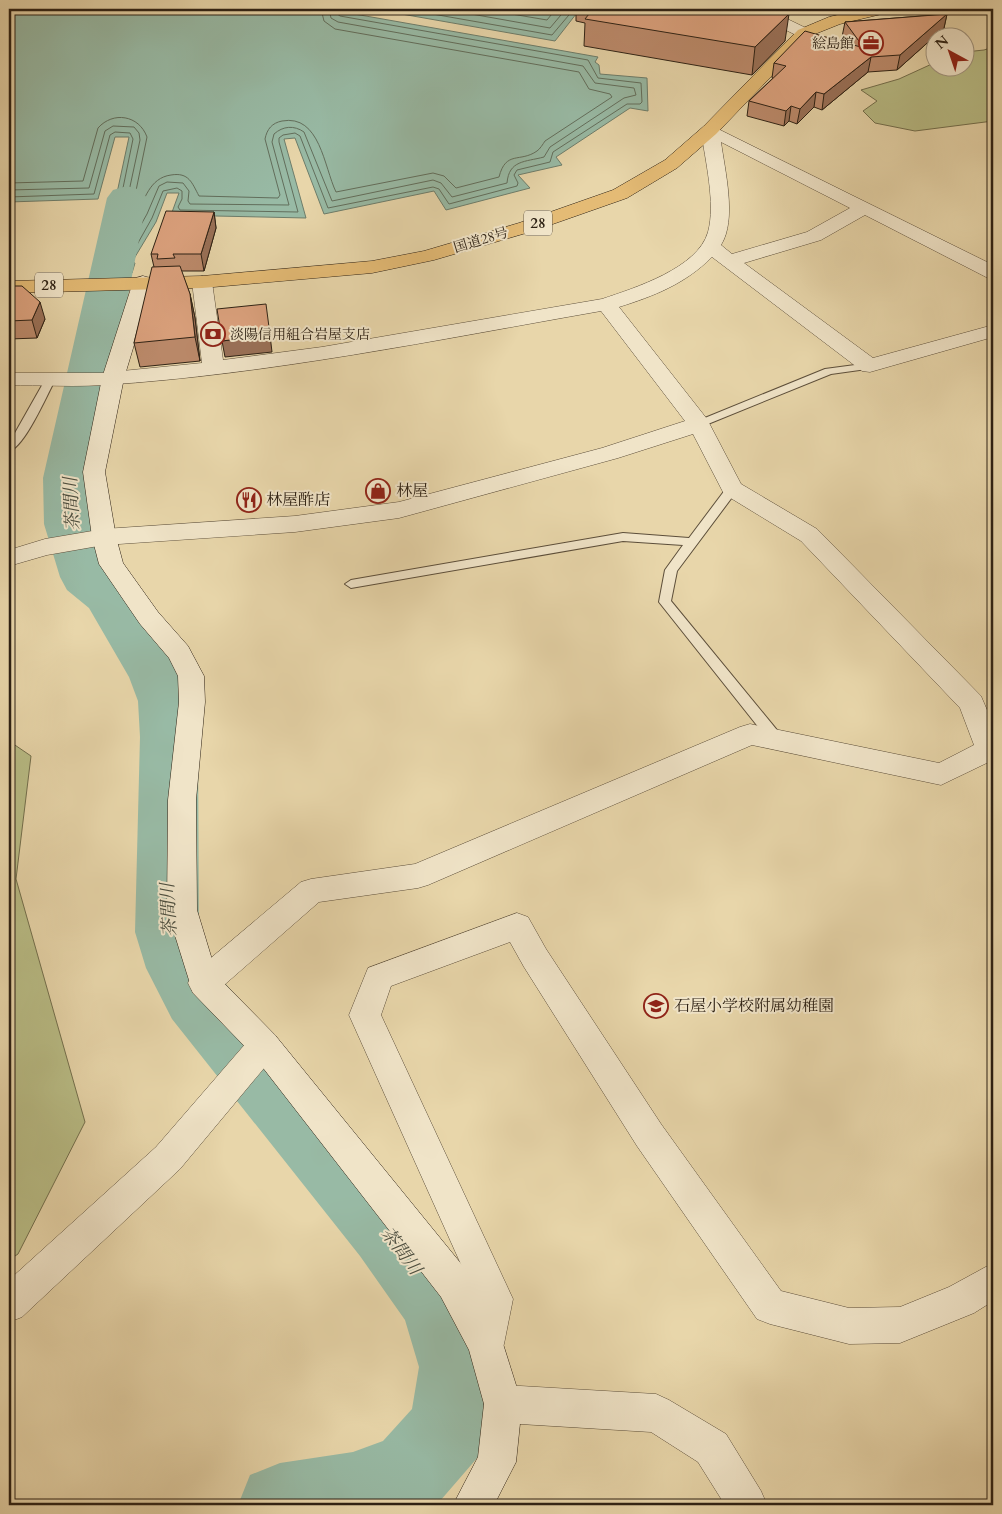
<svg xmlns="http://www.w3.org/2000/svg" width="1002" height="1514" viewBox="0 0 1002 1514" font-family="Cardo,'Noto Serif JP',serif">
  <rect width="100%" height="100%" fill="#e8d6aa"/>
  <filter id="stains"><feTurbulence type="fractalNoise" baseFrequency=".004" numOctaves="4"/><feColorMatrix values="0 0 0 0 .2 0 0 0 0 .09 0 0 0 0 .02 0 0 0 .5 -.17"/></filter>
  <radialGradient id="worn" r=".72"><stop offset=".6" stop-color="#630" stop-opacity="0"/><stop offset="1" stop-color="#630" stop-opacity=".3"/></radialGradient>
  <path fill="#b9bd86" stroke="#736f4d" d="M993,47v74l-78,10 -40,-8 -12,-12 14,-10 -16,-11 38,-11 35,-16v5h30l1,-16 19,-2z
    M9,741l22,15 -15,123 69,243 -67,132 -9,6z"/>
  <path fill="#98baa5" stroke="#6d7d6b" d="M9,9h317l272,48 -3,5 4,3 1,9 47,4 1,33 -18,-3 -74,49 6,8 -44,10 12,13 -84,22 -12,-19 -110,23 -29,-76 -11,1 22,79 -135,-3 8,-22h-12l-11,29 -24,40 3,1 -3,10 -37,1 14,-44 20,-93h-14l-17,62 -89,3z
    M373,9h207l-25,32z"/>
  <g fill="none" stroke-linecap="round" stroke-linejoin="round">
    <path stroke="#626e5c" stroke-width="1" d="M404,9l148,26 22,-26
      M443,9l107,19 16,-19
      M482,9l65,11 9,-11
      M9,183l74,-2 15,-53c15,-17 41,-13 49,9l-16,78 1,3 3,-1c10,-17 14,-39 36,-42 18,-3 21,8 28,21l79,2 2,-3 -15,-56c2,-10 7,-16 17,-18 38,-7 42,46 54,71l97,-19 11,3 12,12 43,-11c7,-27 21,-14 38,-26 3,-2 6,-7 8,-10l67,-44 -2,-3 -21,-5 -10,-17 -244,-43 -11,-8 -3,-12
      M9,190l80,-2 16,-57 8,-5 21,1 5,6 1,7 -20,93 -9,27 1,2h8l27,-48 12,-28 8,-4 16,1 6,8 -1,10 2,3 99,1 -17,-63 2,-8c9,-8 20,-9 30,-2l28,69 101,-21 8,3 11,14 55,-14c2,-23 18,-21 37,-26l6,-10 74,-49 12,-3 -2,-7 -39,-5 -12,-17 -245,-44 -7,-4 -2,-9
      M9,197l85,-3 16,-59 5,-3 15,1 3,6 -19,93 -12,34 3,3 22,-1 2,-2v-7l23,-41 11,-27 14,-3 5,3v8l-4,8 2,3 118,2 -19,-70v-4l4,-3 12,-2 5,3 28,72 105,-21 6,2 10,15 68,-18 1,-3 -4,-8 3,-5 33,-8 3,-10 74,-48h13l2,-2 -1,-19 -43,-5 -10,-18 -248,-44 -4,-3 -1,-4"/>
    <path fill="#98baa5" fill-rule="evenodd" d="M127,186l14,4 6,8 -54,280 1,46 15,44 18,14 50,80 8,14 9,25 4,36 1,195 10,27 11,18 192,227 52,69 12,27 23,67 -9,61 -12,29 -38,44 -9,4h-193l12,-30 30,-12 73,-11 30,-11 29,-32 7,-42 -14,-47 -45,-64 -188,-237 -26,-51 -11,-36 5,-195 -2,-36 -9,-24 -40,-69 -22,-18 -7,-13 -16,-53 -1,-46 64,-280 6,-8z"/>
    <defs>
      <path id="lane" d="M870,363l5,3 -1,2 -43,6 -128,52h-8l-2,-2 2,-2 130,-53z
        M50,377l5,3c-8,15 -31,68 -46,71v-10l6,-8 30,-53z
        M732,485l6,4 -2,3 -59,79 -6,30 110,134 2,4 -2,4 -5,1 -5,-1 -112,-141 6,-32 18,-25 -60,-4 -272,47 -6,-4 6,-4 272,-47 66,5 39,-52z"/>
      <path id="street" d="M747,9h20l43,21 2,3 -2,3h-12l-49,-24z
        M710,125l283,140v14l-7,-2 -121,-62 -44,25 -77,23 129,95 120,-33v12l-123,35 -8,-1 -150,-114c-27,27 -58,39 -93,50l88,112 34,65 76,45 164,167 12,28v36l-52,25 -189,-40 -324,140 -10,3 -99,14 -104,91 -11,3 -11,-3 -5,-10 5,-10 108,-91 10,-3 104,-15 325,-137 10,-3 189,39 35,-18 -14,-37 -159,-167 -77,-47 -31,-60 -75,24 -219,60 -104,14 -191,13 -57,10 -38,11v-16l36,-11 59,-10 191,-13 104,-14 203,-54 83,-27 -84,-110c-165,29 -330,63 -497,74 -32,2 -64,0 -95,0v-12h93l100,-10 -10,-81 3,-4 7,-2 7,2 3,4 11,78 99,-13 280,-48c33,-11 96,-31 106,-67 8,-29 -3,-72 -7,-102l3,-4zM721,142l129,66 -43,24 -75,22 -11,-9c16,-25 4,-74 0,-103z
        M517,913l11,4 18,32 115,175 120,167 68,17 51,-1 49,-20 44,-24v38l-19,12 -74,30 -51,1 -79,-20 -13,-5 -120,-173 -113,-179 -14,-25 -119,44 -10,29 132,284 -9,45 -5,13 -13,5 -13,-5 -5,-13 9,-44 -128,-285 19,-47z
        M264,1031l11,4 5,10 -5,10 -95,114 -158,148 -13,5v-42l147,-133 97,-112z
        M503,1385l153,9 13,6 57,34 35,57 6,14h-42l-27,-43 -47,-30 -148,-9 -13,-6 -6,-13 6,-13z"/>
      <path id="secondary" d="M143,276l7,2 3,4 -29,96 -19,94 11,65 7,26 35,49 30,34 16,30 1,26 -9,98 1,110 20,66 58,59 192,236 32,60 23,73 -6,58 -22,43h-41l25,-48 6,-53 -15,-54 -28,-53 -188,-242 -60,-62 -26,-83 1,-110 11,-98 -1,-26 -9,-18 -29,-34 -41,-60 -7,-27 -9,-65 19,-94 31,-96 3,-4z"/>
      <path id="highway" d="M864,9h28l-2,3 -50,12 -30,12 -94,98 -39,34 -50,30 -94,33 -99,29 -62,13 -170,15 -193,5v-12l193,-5 170,-15 52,-10 95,-28 94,-33 52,-30 39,-34 94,-96 31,-13z"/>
    </defs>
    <use href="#lane" stroke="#5c4e3a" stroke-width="2"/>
    <use href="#street" stroke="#5c4e3a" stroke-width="1"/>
    <use href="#secondary" stroke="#2d2114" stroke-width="1"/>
    <use href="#highway" stroke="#2d2114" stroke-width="1"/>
    <use href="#lane" fill="#f0e4c8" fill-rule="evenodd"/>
    <use href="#street" fill="#f0e4c8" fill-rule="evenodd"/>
    <use href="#secondary" fill="#f0e4c8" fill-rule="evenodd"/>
    <use href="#highway" fill="#e4bb75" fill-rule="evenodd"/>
  </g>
  <path fill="#bd8b6c" stroke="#2d2114" d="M576,9h195l14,32 -33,34 -168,-29 1,-23 -9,-2z
    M947,14l-3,14 -47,42 -29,2 -46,38 -8,-3 -17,17 -8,-3 -5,5 -37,-10 2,-15 24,-23h-1l2,-15 73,-20 -5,-6 3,-15z
    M214,212l2,16 -12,43h-23l9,23 5,24 5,43 -60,6 -6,-24 20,-76 -3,-13z
    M9,286l36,33 -8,19 -28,1z"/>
  <path fill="#9a7158" stroke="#2d2114" d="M789,14l-4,27 -33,34 3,-28z
    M947,14l-3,14 -47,42 3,-15z
    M871,57l-3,15 -46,38 2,-16z
    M816,92l-2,15 -17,17 3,-15z
    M791,106l-2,15 -5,5 2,-15z
    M214,212l2,16 -12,43 -3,-17z
    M190,294l5,24 5,43 -5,-24z
    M40,302l5,17 -8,19 -5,-18z
    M270,335l2,17 -47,5 -3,-16z"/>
  <path fill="#dca27e" stroke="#2d2114" d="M593,9h178l18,5 -34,33 -170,-28z
    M947,14l-47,41 -29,2 -47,37 -8,-2 -16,17 -9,-3 -5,5 -37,-10 37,-35 -12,-3 31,-32 59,17 -19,-26z
    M166,211l48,1 -13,42h-28l2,4 -18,1 1,-5h-7z
    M180,266l10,28 5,43 -61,6 18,-76z
    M9,286h13l18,16 -8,18 -23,1z
    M266,304l4,31 -48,6 -5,-32z"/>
  <defs>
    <symbol id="office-ring" viewBox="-11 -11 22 22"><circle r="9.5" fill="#f0e4c8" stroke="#8f2418" stroke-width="1.5"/><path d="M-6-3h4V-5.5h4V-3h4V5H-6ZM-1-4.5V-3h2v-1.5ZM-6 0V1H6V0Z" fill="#8f2418"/></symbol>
    <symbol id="bank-ring" viewBox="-11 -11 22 22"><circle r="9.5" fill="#f0e4c8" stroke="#8f2418" stroke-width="1.5"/><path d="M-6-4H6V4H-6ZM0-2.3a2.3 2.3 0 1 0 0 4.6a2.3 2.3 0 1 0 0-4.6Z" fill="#8f2418"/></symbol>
    <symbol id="shop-ring" viewBox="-11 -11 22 22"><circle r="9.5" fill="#f0e4c8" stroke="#8f2418" stroke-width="1.5"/><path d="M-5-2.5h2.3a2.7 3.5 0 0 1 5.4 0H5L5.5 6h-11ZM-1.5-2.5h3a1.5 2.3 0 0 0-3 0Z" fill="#8f2418"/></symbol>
    <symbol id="restaurant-ring" viewBox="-11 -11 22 22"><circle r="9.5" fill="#f0e4c8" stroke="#8f2418" stroke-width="1.5"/><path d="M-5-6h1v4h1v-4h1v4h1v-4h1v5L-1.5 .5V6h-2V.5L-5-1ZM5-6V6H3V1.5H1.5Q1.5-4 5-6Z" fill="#8f2418"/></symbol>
    <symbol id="school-ring" viewBox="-11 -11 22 22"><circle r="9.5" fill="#f0e4c8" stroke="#8f2418" stroke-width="1.5"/><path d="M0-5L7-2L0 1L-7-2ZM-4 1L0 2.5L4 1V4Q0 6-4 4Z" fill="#8f2418"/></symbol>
  </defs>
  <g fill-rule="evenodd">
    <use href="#office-ring" x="857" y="29" width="28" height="28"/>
    <use href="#bank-ring" x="199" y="320" width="28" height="28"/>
    <use href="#shop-ring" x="364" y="477" width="28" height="28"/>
    <use href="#restaurant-ring" x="235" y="486" width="28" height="28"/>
    <use href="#school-ring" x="642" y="992" width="28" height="28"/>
  </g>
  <g text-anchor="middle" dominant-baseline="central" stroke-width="4" stroke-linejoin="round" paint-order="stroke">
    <g font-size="14" fill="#2d2114" stroke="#f0e4c8" text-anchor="end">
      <text x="854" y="43">絵島館</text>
      <text x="230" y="334" text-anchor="start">淡陽信用組合岩屋支店</text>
    </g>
    <g font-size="14" fill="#2d2114" stroke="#f0e4c8">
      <text transform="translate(481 240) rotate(-17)">国道28号</text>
    </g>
    <g fill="#f0e4c8" stroke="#685c4a" stroke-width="1">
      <rect x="524" y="210.5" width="28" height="25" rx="4"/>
      <rect x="35" y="272.5" width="28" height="25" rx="4"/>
    </g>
    <g font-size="15" font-weight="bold" fill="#2d2114">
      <text x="538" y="223">28</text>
      <text x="49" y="285">28</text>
    </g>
    <g font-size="16" fill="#2d2114" stroke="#f0e4c8" text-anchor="start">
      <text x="396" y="491">林屋</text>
      <text x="266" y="500">林屋酢店</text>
      <text x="674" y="1006">石屋小学校附属幼稚園</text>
    </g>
    <g font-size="18" font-style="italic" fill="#4d4f40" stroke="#f0e4c8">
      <text transform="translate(72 504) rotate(-93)">茶間川</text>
      <text transform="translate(169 910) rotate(-93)">茶間川</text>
      <text transform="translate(401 1251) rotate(53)">茶間川</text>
    </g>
  </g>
  <rect width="1002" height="1514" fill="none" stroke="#e8d6aa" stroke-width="30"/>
  <rect x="10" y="10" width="982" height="1494" fill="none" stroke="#2d2114" stroke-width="2.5"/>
  <rect x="15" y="15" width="972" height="1484" fill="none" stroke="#2d2114"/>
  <g transform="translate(950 52) rotate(320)"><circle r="24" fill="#f0e4c8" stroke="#a29680"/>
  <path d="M0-4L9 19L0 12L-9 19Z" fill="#8f2418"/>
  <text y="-8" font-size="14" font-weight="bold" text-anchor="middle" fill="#2d2114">N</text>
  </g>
  <rect width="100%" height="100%" filter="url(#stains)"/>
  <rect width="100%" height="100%" fill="url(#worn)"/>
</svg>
